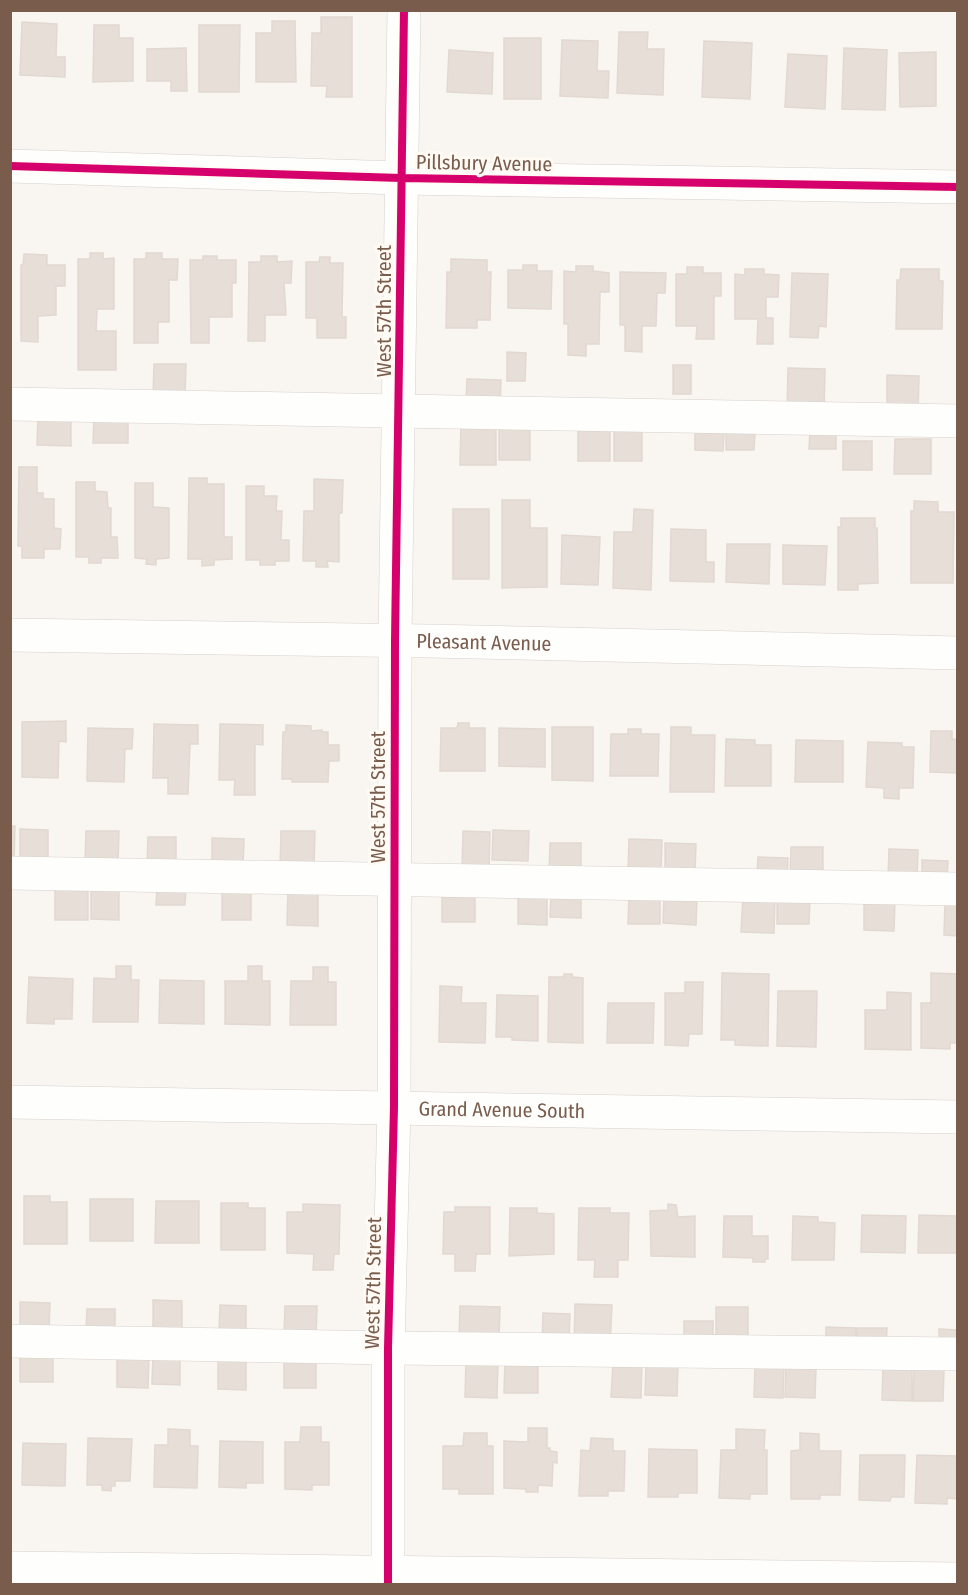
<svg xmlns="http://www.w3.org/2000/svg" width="968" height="1595" viewBox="0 0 968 1595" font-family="'Fira Sans Condensed',sans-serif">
  <rect width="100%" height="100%" fill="#f9f5f0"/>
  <path fill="#e6ded7" stroke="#e2d8d2" stroke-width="1.5" d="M321,17h31v80h-26l1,-11h-16l1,-53h9z
    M272,21h23l1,61h-40v-49h16z
    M22,22l35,2 -1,33h9v20l-45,-2z
    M94,25h25v13h14v43l-40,1z
    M199,25h41l-1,67h-40z
    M619,32h29l-1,17h17l-1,46 -46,-2z
    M504,38h37v61h-37z
    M562,40l36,1 -1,30h12l-1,27 -48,-2z
    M704,41l48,2 -2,56 -48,-2z
    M186,48l1,43h-16v-10h-24v-32z
    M844,48l43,2 -2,60 -43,-1z
    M449,50l44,3 -1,41 -45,-2z
    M936,52v54l-36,1 -1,-54z
    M788,54l39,2 -2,53 -40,-2z
    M90,253h13v6l11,-1v51h-17l-1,22h20v39h-38v-111h12z
    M146,253h16v6h16l-1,21h-8v42h-11v21h-24v-84h12z
    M24,254l23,1v10h18v21h-9v29l-18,1v26l-17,-1v-76h2z
    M203,256h14v4h19v23h-4v34h-23v26h-18l-1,-83h13z
    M261,256h16v6l15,-1 -1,22h-7l2,32h-21v26h-17l1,-79h12z
    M320,257h10v6h13l-1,54h4v21h-29v-20h-11v-56h13z
    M451,259l36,1v12h4l-1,48h-13v8h-31l1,-56h4z
    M523,265h14v6h15l-1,38 -43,-1v-38h15z
    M576,266h17v5l16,2v19h-9l-1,52h-13v12l-18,-1v-31h-4v-53l12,1z
    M687,267h16v6h18v23h-7v43h-18l1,-13h-21v-52h11z
    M745,269h19v5l15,1 -1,22h-12v21h7v26h-16l1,-25h-23v-45l10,1z
    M901,269h38v12h4l-1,48h-46l1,-49h3z
    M620,272l46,1 -1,20h-8l-1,33h-14v26l-17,-1v-26h-5z
    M792,273l36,1 -2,53 -7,-1 -1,12 -28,-1z
    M507,352l19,1 -1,28h-18z
    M154,364h32l-1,35 -32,-1z
    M673,365h18v29h-18z
    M788,368l37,1 -1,43 -37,-2z
    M887,375l32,1 -1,37 -31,-1z
    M467,379l34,1 -1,26 -34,-1z
    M38,416l33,1v29l-34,-1z
    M94,417h34v26h-35z
    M461,424l35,1v40h-36z
    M499,425l31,1v34h-31z
    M578,427h32v34h-32z
    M614,427h28v34h-28z
    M810,431h26v18h-27z
    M695,432l29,1 -1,18 -28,-1z
    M726,432h29l-1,18h-28z
    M895,439h36v35h-37z
    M843,441h29v29h-29z
    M19,467h18v26h6v6h11v29l7,1 -1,20h-16v9h-22v-12h-4z
    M189,478h18v6h17v53h8v22l-18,1v5l-12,1v-7h-14z
    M314,479l29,1 -1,33h-3v49l-12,-1 1,6h-12v-6h-13l1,-50h10z
    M76,482h19v9l12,1 1,16h3v29h6l1,21h-17v5h-12v-6h-13z
    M135,483h18v24l16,1v50l-13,1v6l-10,-1 1,-5 -12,-1z
    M246,486h18v10h13l-1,15h6l-1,29h8v21h-14v4h-15v-5h-14z
    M502,500h28v28h17v59l-45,1z
    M914,501l24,1v10h16l-1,71h-42v-72h3z
    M453,509h36v70h-36z
    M634,509l19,1 -2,80 -38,-2 1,-56h19z
    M841,518h34v10h2l1,55 -20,1v6h-20v-63h3z
    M671,529l35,1v32h8v20l-44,-1z
    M562,535l38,2 -2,48 -37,-1z
    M727,544h43l-1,40 -43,-2z
    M783,545l44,1 -2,39 -42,-1z
    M66,721v21l-7,-1 -1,37 -36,-1v-55z
    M458,723h11v5h16v43h-45l1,-43h16z
    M154,724l44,1v19h-8l-2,50h-20v-16h-15z
    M220,724l43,1v20l-8,-1v51h-21l1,-15h-16z
    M286,725l25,1v5l11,-1v2h6v13h11v16h-10l-1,21h-36v-3h-10l1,-47h3z
    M552,727h41v54l-41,-1z
    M671,727h20v8h24l-1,57h-44z
    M88,728l45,1 -1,20h-7l-1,33 -37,-1z
    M499,728l46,1v38l-46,-1z
    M628,729h13v5h18l-1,42h-48l1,-42h17z
    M931,731h21v8l6,1v33l-28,-1z
    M726,739l29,1v5h16v41h-46z
    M796,740l47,1v41h-48z
    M868,742l34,1v4h12l-1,41h-14v11l-15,-1v-10l-18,-1z
    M10,826h5l-1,38h-4z
    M20,829l28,1v31h-28z
    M493,830l36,1 -1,30 -36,-1z
    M86,831h33l-1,32h-33z
    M281,831h34l-1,36h-34z
    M463,831l27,1 -1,39 -27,-1z
    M148,837h28v27h-29z
    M212,838l32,1 -1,27 -31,-1z
    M629,839l33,1 -1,36 -33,-1z
    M550,843h31v31h-32z
    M665,843l31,1 -1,28h-30z
    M791,847h32v31l-33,-1z
    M889,849l29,1 -1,29 -29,-1z
    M758,857l30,1 -1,18h-30z
    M922,860l26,1 -1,17 -25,-1z
    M55,885h33v35h-33z
    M91,885h28v35l-28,-1z
    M157,887h29l-1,18h-29z
    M222,888h29v32h-29z
    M288,888l30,1v37l-31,-1z
    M518,894h29v31l-29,-1z
    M551,895l30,1v22l-31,-1z
    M629,895l31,1v28h-32z
    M664,896l33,2 -1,27 -33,-2z
    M442,897h33v25h-33z
    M743,897l32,1 -1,35 -33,-1z
    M777,897h33l-1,27h-32z
    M864,900h31l-1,31 -30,-1z
    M945,902l13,1v33l-14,-1z
    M116,966h15v14h8l-1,42h-45l1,-44 22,1z
    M248,966h14v15h8v44l-45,-1v-43h23z
    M313,967h15v15h8v43h-46l1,-44h22z
    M722,973l47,1 -1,72 -33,-1v-5h-14z
    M931,973l27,1v69h-8v6l-29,-1v-45h10z
    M564,974h8l1,3 10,1v65l-35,-1 1,-65h15z
    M29,977l44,2 -1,40h-18v5l-27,-1z
    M160,980l44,1v43l-45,-1z
    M685,982h18l-1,52h-13l-1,12 -23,-1v-52h20z
    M440,986l22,1 -1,16h25l-1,40 -46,-1z
    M778,991h39l-1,56 -39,-1z
    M887,992l24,1v57l-46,-1v-39h22z
    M497,995l41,1v45l-26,-1v-3h-16z
    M608,1003h46l-1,40h-46z
    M24,1196h26v6h17v42h-43z
    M90,1199h43v42h-43z
    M156,1201h43v42h-44z
    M221,1203h27v5h17v42h-44z
    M303,1204l37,1 -1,49h-5l-1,16h-20l1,-16 -27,-1v-41h16z
    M668,1204l8,1 2,12 17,-1v41l-44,-1 -1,-45 18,-1z
    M455,1207h35v47h-14l-1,17h-20v-17h-12l1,-42h11z
    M510,1208h27v5l17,1v40l-45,2z
    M579,1208h31v5h19l-1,47h-10v17h-24l1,-17h-17z
    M862,1215l44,1 -1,37 -44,-1z
    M919,1215l39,1v37h-40z
    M724,1216h28v20h16v23h-3v3h-12v-4l-30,-1z
    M793,1216l25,1v5l17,1 -1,37h-42z
    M153,1300l29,1v31l-29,-1z
    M20,1302l30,1 -1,27 -29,-1z
    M575,1304l37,1 -2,40 -36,-1z
    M220,1305l26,1v29l-27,-1z
    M285,1306h32l-1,30 -32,-1z
    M460,1306l40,1 -1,33 -40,-1z
    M716,1307h32v40h-32z
    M87,1309h28v23l-29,-2z
    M543,1313l27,1 -1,28h-27z
    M684,1321h29v20h-29z
    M826,1327l30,1 -1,19h-29z
    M857,1328h30l-1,19h-29z
    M939,1329l19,1v18h-19z
    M20,1353h33v29h-33z
    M117,1354l32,1 -1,33 -31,-1z
    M153,1356h27v29l-28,-1z
    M218,1358h28v32l-28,-1z
    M284,1358l32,1v29h-32z
    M466,1360l32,1 -1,37 -32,-1z
    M505,1361l33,1v31h-34z
    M613,1363h29l-1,35 -30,-1z
    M646,1363l32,1 -1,32 -32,-1z
    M755,1366h29l-1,32 -29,-1z
    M786,1366l30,1 -1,31 -30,-1z
    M883,1368l29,1v32l-30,-1z
    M914,1369l30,1 -1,31h-30z
    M301,1427h20v15h8v43h-17v5l-27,-1v-47h15z
    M528,1428h19v20h3v3l7,1v11l-4,-1 -1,24 -14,-1v7h-12v-3l-22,-1v-47l24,1z
    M168,1429l22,1v16h8l-1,42 -43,-1 1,-42h13z
    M736,1429l29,1 -1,20h3v44h-17v5l-31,-1 2,-48h15z
    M464,1433h23v13h6v48h-34v-5h-16v-43h20z
    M800,1433l19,1v17h22l-1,44h-20v4h-29v-48l9,-1z
    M88,1438l44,1 -2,42h-15v5h-4v5l-9,-1v-5h-15z
    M591,1438l22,1v12h12l-1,40h-16v5h-29l2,-46 9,1z
    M220,1441l43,1v41h-17v5l-27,-1z
    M23,1443l43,1 -1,42 -43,-1z
    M649,1449l48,1v43h-19v4h-30z
    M860,1455h45l-1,42h-13l-1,4 -31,-1z
    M917,1455l41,1v43l-11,-1v6l-32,-1z"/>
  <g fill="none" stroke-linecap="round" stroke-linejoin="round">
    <defs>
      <g id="minor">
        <path d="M10,166l391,12 557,9"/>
        <path d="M10,404l948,17"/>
        <path id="s1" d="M10,635l419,6 529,12"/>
        <path d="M10,873l948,16"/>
        <path id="s2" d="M10,1102l948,15"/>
        <path d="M10,1341l378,7 570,6"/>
        <path d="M10,1568l948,11"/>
        <path d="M388,1584v-236l6,-241 1,-466 9,-631"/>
      </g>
    </defs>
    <use href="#minor" stroke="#d7d1cb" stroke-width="34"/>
    <use href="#minor" stroke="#fefefd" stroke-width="33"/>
    <defs>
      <path id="cycleway" d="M10,166l391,12 557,9
        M388,1584v-236l6,-241 1,-466 9,-631"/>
    </defs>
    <use href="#cycleway" stroke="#fffaf3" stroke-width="11"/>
    <use href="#cycleway" stroke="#d6006c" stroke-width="8"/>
  </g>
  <g text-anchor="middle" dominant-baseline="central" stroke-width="6" stroke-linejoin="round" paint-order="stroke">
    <g font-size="20" fill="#7a5c4d" stroke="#fffaf3">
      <text transform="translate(484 163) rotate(1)">Pillsbury Avenue</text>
      <text transform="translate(384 311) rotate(-90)">West 57th Street</text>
      <text stroke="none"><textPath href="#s1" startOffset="474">Pleasant Avenue</textPath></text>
      <text transform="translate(378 797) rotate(-90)">West 57th Street</text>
      <text stroke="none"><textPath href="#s2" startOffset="492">Grand Avenue South</textPath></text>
      <text transform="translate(373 1283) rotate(-89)">West 57th Street</text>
    </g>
  </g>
  <rect width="968" height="1595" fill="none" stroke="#7a5c4d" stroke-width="24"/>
</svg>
